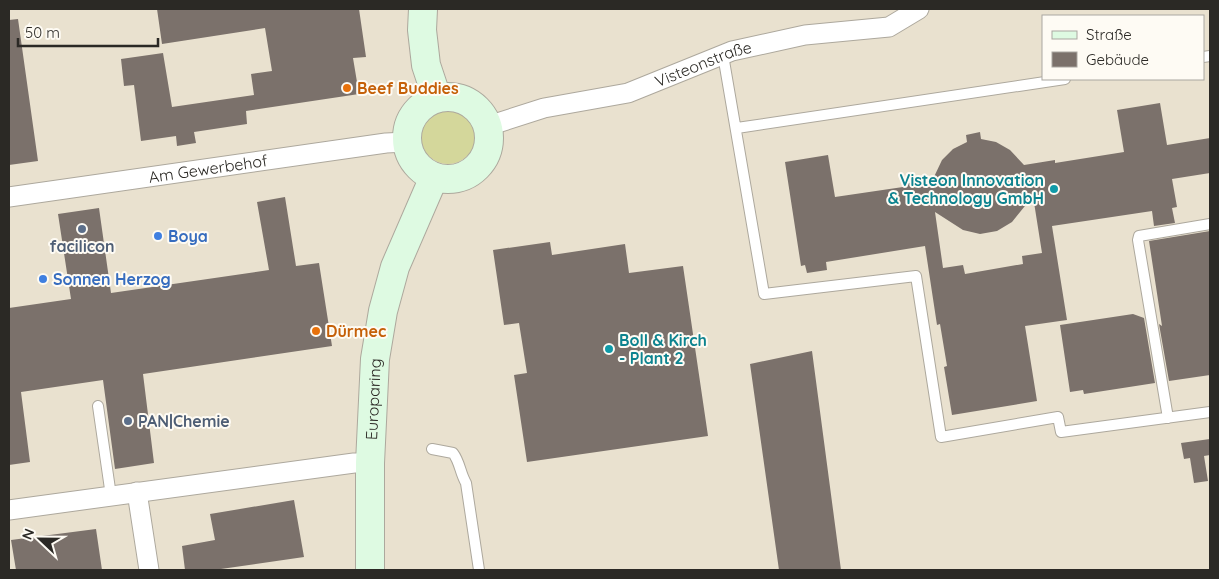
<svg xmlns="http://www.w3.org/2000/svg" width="1219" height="579" viewBox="0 0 1219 579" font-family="Quicksand,sans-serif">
  <rect width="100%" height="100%" fill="#f3eee2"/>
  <path fill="#e9e1cf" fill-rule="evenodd" d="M9,9h1201v561h-1201zM1043,16h160v63h-160z"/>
  <path fill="#d4d79b" d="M421 137a27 27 0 1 1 54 0a27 27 0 1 1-54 0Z"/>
  <path fill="#7b716b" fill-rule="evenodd" d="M157,9h202l7,48 -13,1 6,36 -113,17 1,13 -53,8 2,11 -19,3 -1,-10 -35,5 -7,-56 -10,1 -3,-27 42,-6 9,54 82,-12 -3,-21 21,-3 -7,-43 -103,16z
    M18,19l20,142 -29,4v-145z
    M1160,103l7,42 43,-7v35l-38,6 5,28 -5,1 3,15 -21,3 -2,-15 -100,15 15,94 -42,6 12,75 -85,14 -8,-48 3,-1 -7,-42 -3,1 -12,-79 -99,16 1,8 -20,3 -2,-8 -4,1 -16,-104 43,-7 7,42 68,-10v-3l30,-5 9,-19 11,-11 14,-7 -1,-7 14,-3 1,7 15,3 14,8 14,15 31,-5v3l69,-11 -7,-42zM1033,196l9,57 -20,3 1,8 -58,10 -2,-9 -20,3 -8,-56 28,18 17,4 17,-3 15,-9z
    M285,197l11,69 23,-3 13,83 -189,28 11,89 -39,6 -12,-89 -82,12 9,70 -21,3v-157l62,-9 -13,-85 41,-6 12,85 158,-23 -12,-68z
    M1210,231v144l-41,6 -10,-57 3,2 -13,-85z
    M550,242l2,13 73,-11 4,29 54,-7 25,170 -181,26 -13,-87 13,-2 -8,-50 -15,2 -11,-75z
    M1133,314l11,4 11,65 -71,11 -1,-4 -13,2 -10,-67z
    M812,351l29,219h-62l-29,-206z
    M1210,439v16l-6,1 4,25 -14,2 -4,-25 -6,1 -3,-16z
    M294,500l10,57 -90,13h-29l-3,-24 33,-6 -5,-26z
    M96,529l6,41h-86l-5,-30z"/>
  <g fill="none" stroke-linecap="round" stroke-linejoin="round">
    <defs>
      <path id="lane" d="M723,55l41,239 152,-18 25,161 117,-20 3,15 149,-20
        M1203,57l7,-1
        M737,128l328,-49
        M98,406l13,90
        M1168,418l-30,-178 1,-4 71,-12
        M432,449l21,4c7,9 7,20 13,30l13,87"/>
      <g id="street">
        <path id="s1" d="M488,126l56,-18 84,-15 104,-42 73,-16 84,-8 30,-18"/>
        <path id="s2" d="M9,197l377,-54 21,-1"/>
        <path d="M137,492l12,78"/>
        <path d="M9,510l345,-47h16"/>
      </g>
      <g id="secondary">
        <path d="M423,9l-1,21 4,35 11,33"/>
        <circle cx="448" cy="138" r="41"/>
        <path id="s3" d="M370,570v-107l5,-104 8,-48 12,-44 39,-90"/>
      </g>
    </defs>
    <use href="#lane" stroke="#ada89d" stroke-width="12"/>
    <use href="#street" stroke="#ada89d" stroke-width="21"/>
    <use href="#secondary" stroke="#ada89d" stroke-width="30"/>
    <use href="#lane" stroke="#fff" stroke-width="10"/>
    <use href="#street" stroke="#fff" stroke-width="19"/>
    <use href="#secondary" stroke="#defae2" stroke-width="28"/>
  </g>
  <g fill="#e8710a" stroke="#fefbf4" stroke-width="2">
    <circle cx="347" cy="88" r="5"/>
    <circle cx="316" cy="331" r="5"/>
  </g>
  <g fill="#0f9aa8" stroke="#fefbf4" stroke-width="2">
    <circle cx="1054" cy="189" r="5"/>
    <circle cx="609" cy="349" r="5"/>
  </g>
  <g fill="#5c6f8a" stroke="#fefbf4" stroke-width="2">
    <circle cx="82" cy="229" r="5"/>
    <circle cx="128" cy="421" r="5"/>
  </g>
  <g fill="#3f7fe0" stroke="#fefbf4" stroke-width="2">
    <circle cx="158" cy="236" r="5"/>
    <circle cx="43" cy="279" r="5"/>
  </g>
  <g text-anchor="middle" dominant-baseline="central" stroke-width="4" stroke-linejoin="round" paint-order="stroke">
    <g font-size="16" fill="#2b2925" stroke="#fefbf4">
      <text stroke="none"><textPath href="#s1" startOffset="225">Visteonstraße</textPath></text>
      <text stroke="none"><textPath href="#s2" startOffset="201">Am Gewerbehof</textPath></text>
      <text stroke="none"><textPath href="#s3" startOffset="171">Europaring</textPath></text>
    </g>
    <g font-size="16" font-weight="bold" fill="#c56008" stroke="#fefbf4" text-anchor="start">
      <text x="357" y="88">Beef Buddies</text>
      <text x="326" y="331">Dürmec</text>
    </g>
    <g font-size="16" font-weight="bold" fill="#0d838f" stroke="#fefbf4" text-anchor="end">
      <text x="1044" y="180">Visteon Innovation<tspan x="1044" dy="18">&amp; Technology GmbH</tspan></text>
      <text x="619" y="340" text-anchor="start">Boll &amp; Kirch<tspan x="619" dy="18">- Plant 2</tspan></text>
    </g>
    <g font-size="16" font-weight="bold" fill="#366cbe" stroke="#fefbf4" text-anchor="start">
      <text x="168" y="236">Boya</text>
      <text x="53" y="279">Sonnen Herzog</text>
    </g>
    <g font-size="16" font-weight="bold" fill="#4e5e75" stroke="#fefbf4">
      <text x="82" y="246">facilicon</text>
      <text x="138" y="421" text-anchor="start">PAN|Chemie</text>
    </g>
  </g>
  <rect width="1219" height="579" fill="none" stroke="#2b2925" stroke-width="20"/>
  <rect x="1042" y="15" width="162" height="65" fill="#fefbf4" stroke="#aaa7a1"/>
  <rect x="1052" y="31" width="25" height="8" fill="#defae2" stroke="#aaa7a1"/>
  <text x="1086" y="40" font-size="15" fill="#2b2925">Straße</text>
  <rect x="1052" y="52" width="25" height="15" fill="#7b716b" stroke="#aaa7a1"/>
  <text x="1086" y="65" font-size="15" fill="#2b2925">Gebäude</text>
  <g transform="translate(40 539) rotate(292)" stroke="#fefbf4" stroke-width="4" paint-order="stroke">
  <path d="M0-4L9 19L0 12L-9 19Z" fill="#2b2925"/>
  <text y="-8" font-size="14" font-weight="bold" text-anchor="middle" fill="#2b2925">N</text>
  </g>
  <path d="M18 38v8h140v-8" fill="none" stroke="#2b2925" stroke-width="2.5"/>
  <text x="25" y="38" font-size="15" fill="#2b2925" stroke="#fefbf4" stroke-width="4" paint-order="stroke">50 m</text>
</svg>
